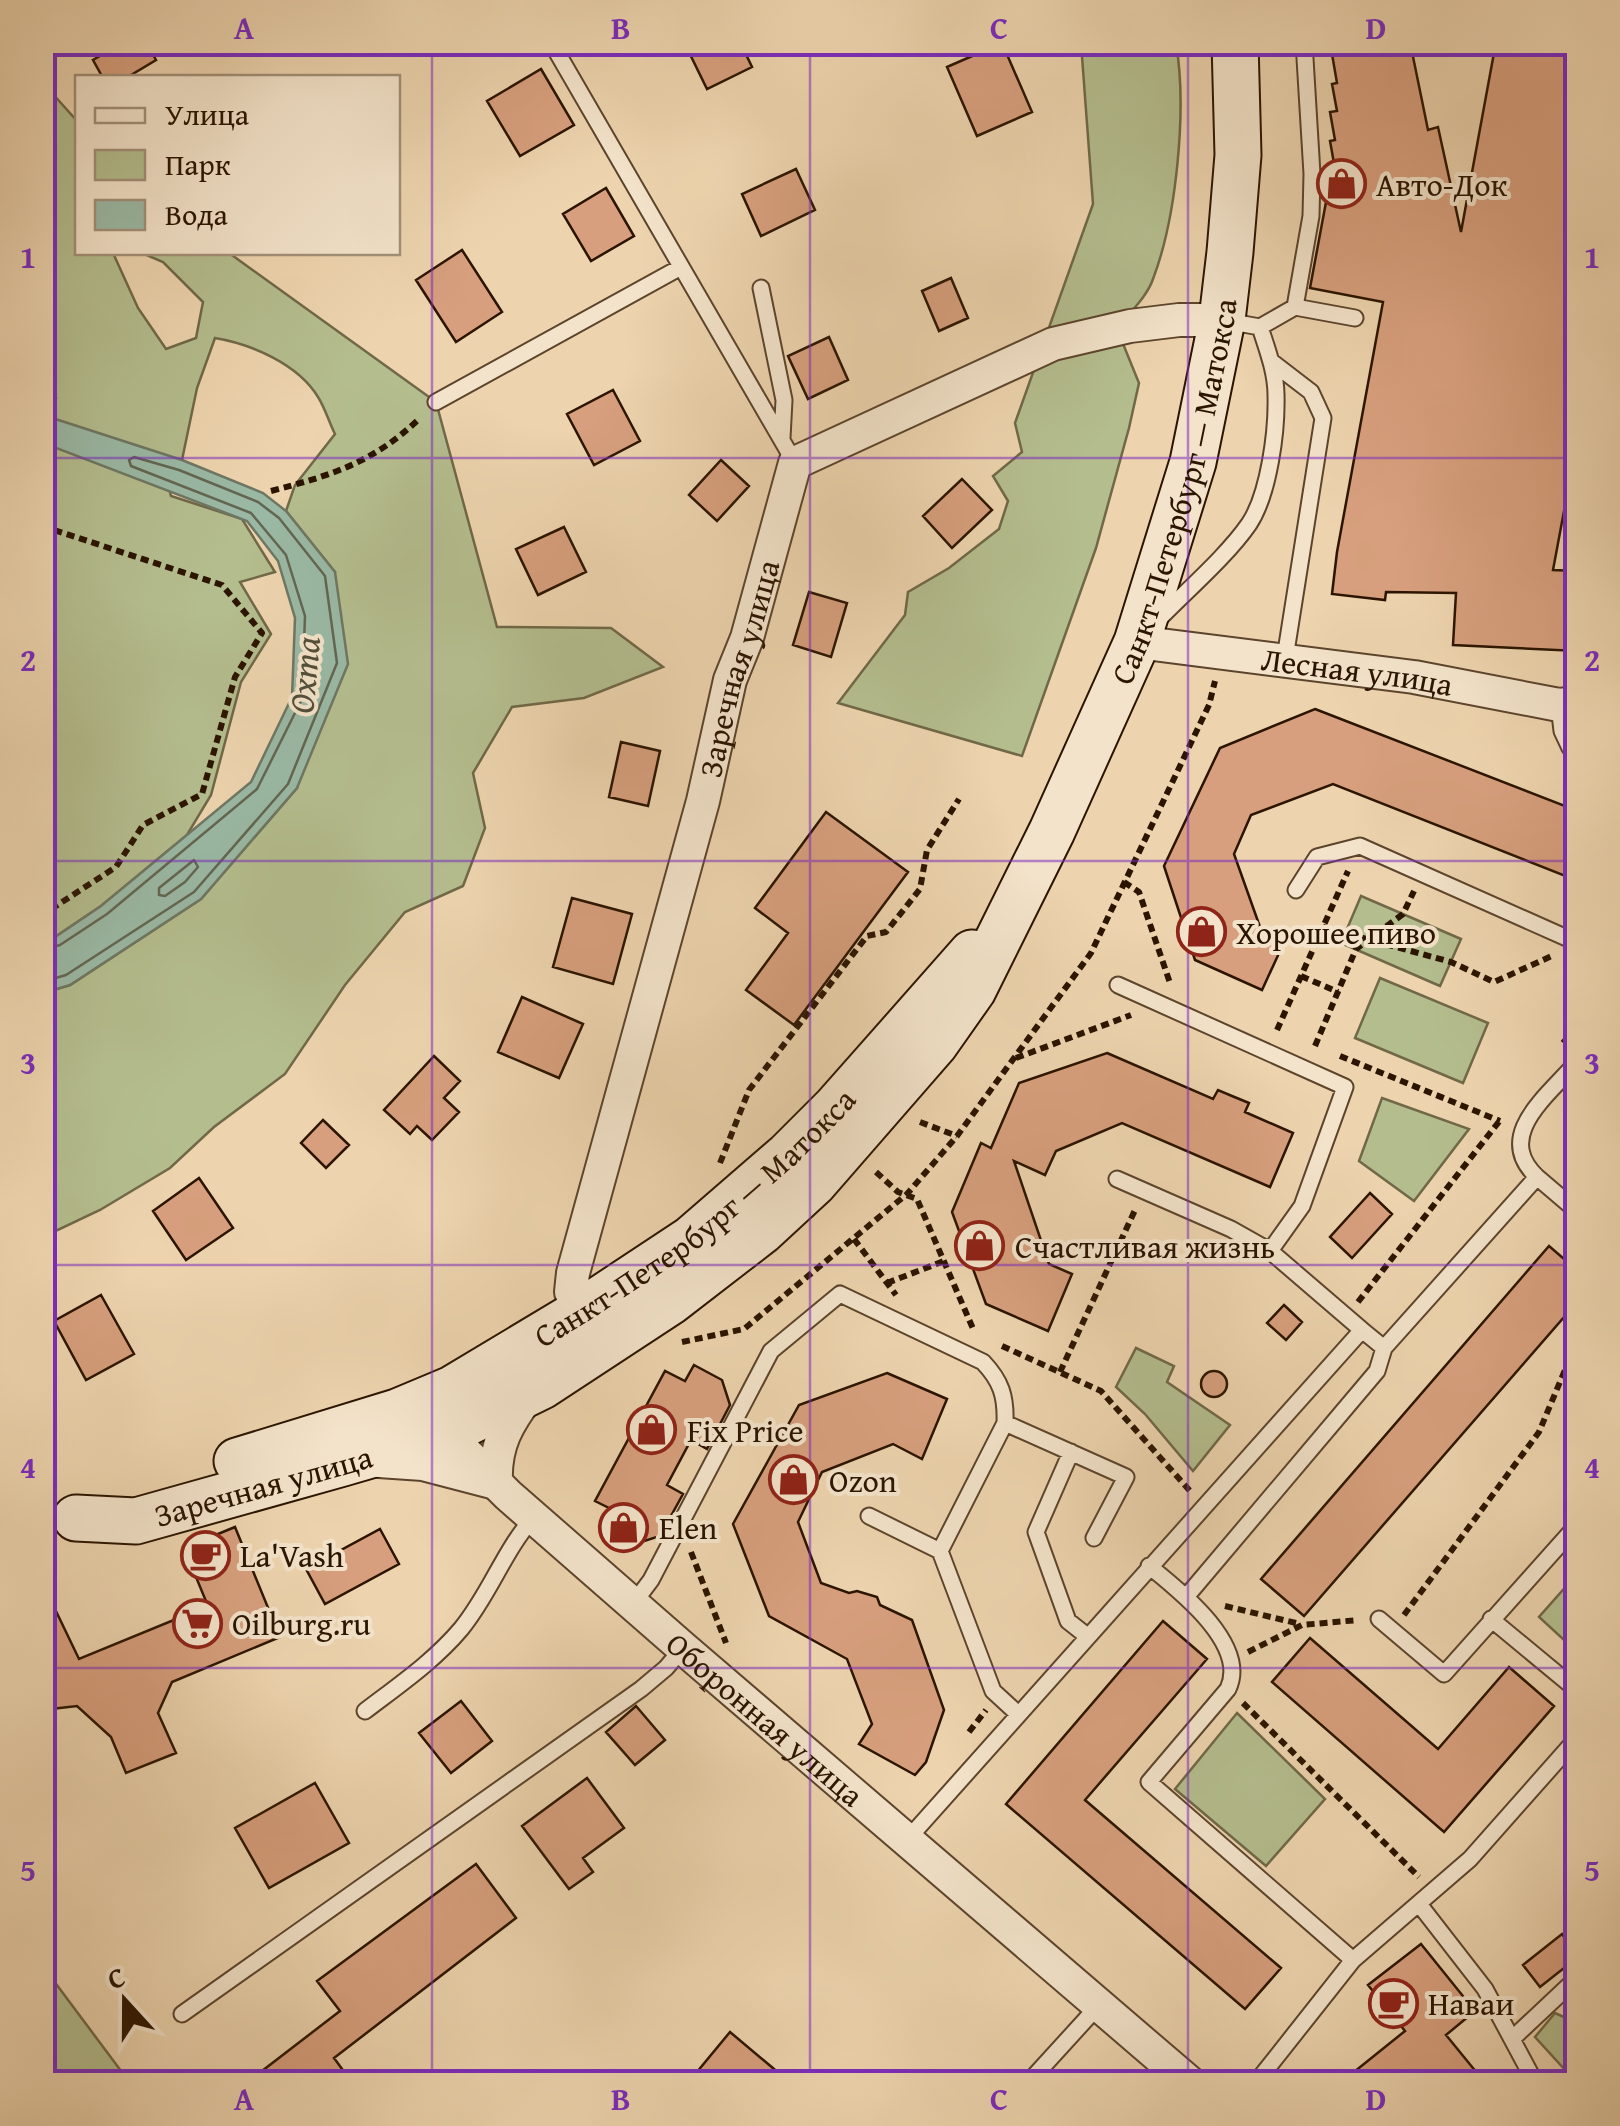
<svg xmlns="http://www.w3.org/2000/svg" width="1620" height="2126" viewBox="0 0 1620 2126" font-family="'Gentium Book Plus',serif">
  <rect width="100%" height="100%" fill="#edd4ae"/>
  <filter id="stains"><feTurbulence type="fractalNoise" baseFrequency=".002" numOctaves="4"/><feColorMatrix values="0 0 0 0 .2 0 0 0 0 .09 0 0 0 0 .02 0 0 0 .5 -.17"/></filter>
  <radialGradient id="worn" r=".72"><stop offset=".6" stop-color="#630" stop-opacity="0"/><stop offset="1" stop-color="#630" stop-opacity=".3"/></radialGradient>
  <path fill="#b4bd8e" stroke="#706847" stroke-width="2.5" d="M1081,43h95c11,65 1,173 -23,236 -6,18 -25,35 -36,50l22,54 -10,45 -33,120 -74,208 -184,-53 67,-88 3,-23 41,-24 50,-39 9,-28 -15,-25 29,-24 -7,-29 78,-219z
    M43,83l34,38 1,131 35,1 25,55 28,41 30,-11 7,-36 -40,-40 -21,-9h87l207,149 61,225 114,1 52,39 -79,31 -72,9 -39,66 12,55 -22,58 -58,26 -60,73 -60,89 -71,53 -44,41 -70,42 -57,27v-244l27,-8 131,-86 96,-111 38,-216 -49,-61 9,-26 40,-51c-6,-12 -10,-26 -17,-37 -20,-33 -67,-53 -103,-59l-18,50 -15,72 -41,-10 25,28 5,18 71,23 33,53 -35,10 31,52 -30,48 -30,113 -24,40 -86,71 -46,31 -12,4 -1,-546 15,4 -15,-7z
    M1361,896l100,43 -21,47 -99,-43z
    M1380,978l108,45 -25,60 -108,-45z
    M1382,1098l87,31 -55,72 -55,-40z
    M1136,1348l38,18 -7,16 63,43 -37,46 -48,-57 -29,-27z
    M1577,1574v78l-38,-35z
    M1237,1713l88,86 -59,67 -91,-77z
    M42,1965l88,118h-64l-23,-26z
    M1555,2013l22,10v60l-42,-46z"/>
  <path fill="#9ab9a5" stroke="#6e7763" stroke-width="2.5" d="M43,415l139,45 81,33 23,18 49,61 13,92 -51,124 -96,111 -131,86 -27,8v-52l12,-4 46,-31 150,-124 41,-85 3,-79 -17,-57 -31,-40 -204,-78z"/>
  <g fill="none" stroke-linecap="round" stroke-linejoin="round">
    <path stroke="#626652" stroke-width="2.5" d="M194,860l4,7 -13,15 -20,14 -6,-1v-7z
      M42,950l18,-5 47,-31 150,-125 45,-90 3,-83 -19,-61 -35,-42 -120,-47 -2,-6 5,-3 45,13 79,32 21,16 46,58 12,87 -49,121 -94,108 -128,83 -24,7"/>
  </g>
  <path fill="#d79f7d" stroke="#2b1400" stroke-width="2.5" d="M124,42h22l10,18 -30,18h-23l-10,-18z
    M684,42h56l12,25 -45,22z
    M1380,42h30l18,88 10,-3 23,105 35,-190h82v394l-25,134 25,1v80l-125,-6 3,-52 -70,-1 -1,8 -53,-6 5,-42 46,-250 -73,-14 22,-118 3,-1 -5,-28 5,-1 -5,-28 7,-1 -5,-27 5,-1 -5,-29 49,-9z
    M1002,43l30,69 -55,24 -30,-69z
    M541,69l33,56 -54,31 -33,-55z
    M796,169l19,41 -54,26 -19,-42z
    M606,188l28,48 -43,25 -28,-47z
    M462,250l40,62 -46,30 -40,-62z
    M951,278l17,40 -29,13 -17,-40z
    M829,337l19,43 -40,19 -20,-43z
    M613,390l27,51 -46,24 -27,-51z
    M721,460l28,26 -32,35 -28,-26z
    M962,479l30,31 -40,38 -29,-32z
    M564,527l22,45 -48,23 -22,-46z
    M809,592l38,11 -16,54 -38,-12z
    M1315,709l263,102v70l-245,-97 -82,31 -17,39 26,73 26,11 -24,52 -67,-30 -31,-94 56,-118z
    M621,742l39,9 -12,55 -39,-9z
    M826,812l82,60 -114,153 -48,-35 42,-57 -33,-25z
    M572,898l60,16 -19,70 -60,-17z
    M522,997l61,27 -24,54 -61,-26z
    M1107,1053l106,46 5,-9 14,6 17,7 -4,9 48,21 -23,54 -148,-64 -66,28 -11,24 -31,-14 35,103 23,10 -24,57 -62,-27 -34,-92 29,-69 10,5 28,-65z
    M434,1056l26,25 -16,17 15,14 -27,28 -15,-14 -7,8 -26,-24z
    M323,1120l26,25 -23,23 -25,-25z
    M199,1178l34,50 -47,32 -33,-49z
    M1370,1193l22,21 -40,44 -22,-21z
    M1549,1246l29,25v30l-274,315 -43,-37z
    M101,1295l33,59 -48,26 -32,-59z
    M1284,1305l18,17 -16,18 -19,-17z
    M694,1365l28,15 8,25 -23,44 -16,-9 -24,45 16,9 -23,42 -28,9 -27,-15 10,-19 -20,-10 70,-130 20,10z
    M1201 1384a13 13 0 1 1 26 0a13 13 0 1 1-26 0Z
    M887,1373l60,26 -25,60 -29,-15 -71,28 -24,50 23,61 28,10 8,-2 20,6 3,8 32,15 32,90 -18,52 -11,13 -56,-31 13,-20 -25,-65 -78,-43 -36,-92 66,-119z
    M235,1527l45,110 -108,45 -14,31 18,40 -50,20 -15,-36 -34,-31 -35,4v-128l37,77 129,-53 -24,-58z
    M380,1529l19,35 -74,40 -19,-35z
    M1163,1621l44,38 -122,141 196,168 -36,41 -239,-205z
    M1310,1638l128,111 71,-82 45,39 -110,126 -172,-150z
    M461,1701l31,40 -41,32 -32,-40z
    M636,1706l29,34 -30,25 -29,-33z
    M587,1778l37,50 -41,30 10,14 -24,17 -47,-63z
    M315,1783l34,60 -80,45 -34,-60z
    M476,1864l40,54 -182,140 19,26h-108l95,-73 -23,-30z
    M1562,1934l16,23 -38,30 -17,-22z
    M1421,1944l54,67 -29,24 40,49h-147l66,-53 -37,-46z
    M730,2032l44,37 -13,15h-74z"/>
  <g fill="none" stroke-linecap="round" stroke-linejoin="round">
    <defs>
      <path id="lane" d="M551,42l244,421
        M761,288l23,112 -2,38
        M1295,307l60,11
        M1226,321l34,6 35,-20 16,-91 1,-42 -8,-132
        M1272,362l39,30 12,26 -38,240
        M436,402l245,-135
        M1158,620c27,-28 69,-64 91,-96 20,-30 28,-93 27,-129 0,-23 -9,-46 -16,-68
        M1559,705l3,26 8,17 8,3
        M1296,890l21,-33 43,-11 218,97
        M1537,1177l41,35
        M1117,1179l114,50 39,22 32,-45 43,-119 -227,-102
        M1270,1251l92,79
        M1005,1423l121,54 -32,61
        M1071,1452l-35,80 32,89 19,15
        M869,1516l71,35
        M1149,1566c31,25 100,79 79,123l-79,93 204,178
        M1186,1597l191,-226 7,-23 153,-171c-44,-42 11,-81 41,-116
        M633,1604l18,-24 120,-229 69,-57 143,68c18,19 23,34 22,61l-65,128 53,140 25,23
        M1379,1619l65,55 134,-150
        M1491,1619l87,72
        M365,1711c34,-26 69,-50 96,-82 29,-35 43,-79 73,-112
        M906,1841l456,-511 22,18
        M1419,1904l66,85 51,95
        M182,2014l459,-325 25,-21 17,-20
        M1512,2039l66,-62
        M1027,2084l72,-79
        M1255,2084l98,-124 117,-101 108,-122"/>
      <g id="street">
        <path id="s1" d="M1137,642l277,35 145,28 19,-2"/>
        <path id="s2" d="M582,1311l-11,-19 2,-19 130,-472 27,-121 17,-42 48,-175 258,-119 77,-18 49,-6h43"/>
        <path id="s3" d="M425,1430l21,3 62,62 175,153 508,436"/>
        <path d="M379,1461l44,3 69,18"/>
        <path d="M496,1483c-2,-38 12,-61 34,-90"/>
      </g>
      <g id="secondary">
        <path id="s4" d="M237,1461l160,-49 55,-23 130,-78 109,-72 97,-84 48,-48 136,-154"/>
        <path id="s5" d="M76,1518l60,3 207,-58 103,-30 96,-47 128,-84 92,-71 52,-48 121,-139 38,-54 79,-159 85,-189 56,-180 29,-142 8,-68 8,-97 -3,-113"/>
      </g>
    </defs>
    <use href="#lane" stroke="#5c442c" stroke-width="19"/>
    <use href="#street" stroke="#5c442c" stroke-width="36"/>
    <use href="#secondary" stroke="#2b1400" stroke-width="49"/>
    <path stroke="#2b1400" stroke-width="6" stroke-dasharray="8 5" stroke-linecap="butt" d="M271,491c61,-16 102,-28 149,-73
      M42,526l180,59 40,48 -27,44 -33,117 -59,31 -27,42 -74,48
      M1124,882l15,10 31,91
      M1323,927l128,35 43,20 60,-27
      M1301,976l37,16
      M1277,1030l71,-159
      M1563,1043l15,-18
      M1315,1046l41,-97 47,-35 11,-23
      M1340,1056l160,65
      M1016,1058l115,-43
      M920,1122l37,14
      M720,1163l29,-73 118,-154 19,-4 34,-43 7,-39 32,-51
      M876,1172l22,20 19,7 57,132
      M854,1239l42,56
      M887,1283l57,-22
      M1358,1302l143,-183
      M682,1342l62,-13 163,-135 50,-58 134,-183 118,-248 6,-24
      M1002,1346l99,45 89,100
      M1060,1372l75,-162
      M691,1552l35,91
      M1225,1606l75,18
      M1404,1615l135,-183 39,-93
      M1248,1652l54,-27 56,-5
      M1243,1703l176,174
      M969,1732l17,-22"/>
    <use href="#lane" stroke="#f3e3ca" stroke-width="15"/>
    <use href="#street" stroke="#f3e3ca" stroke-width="32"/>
    <use href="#secondary" stroke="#f3e3ca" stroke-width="45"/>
  </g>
  <path fill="none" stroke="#7b2cbf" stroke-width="2.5" stroke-opacity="0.55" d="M432,42v2042M810,42v2042M1188,42v2042M42,458h1536M42,861h1536M42,1265h1536M42,1668h1536"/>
  <defs>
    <symbol id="shop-ring" viewBox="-11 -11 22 22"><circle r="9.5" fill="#f3e3ca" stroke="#8f2418" stroke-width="1.5"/><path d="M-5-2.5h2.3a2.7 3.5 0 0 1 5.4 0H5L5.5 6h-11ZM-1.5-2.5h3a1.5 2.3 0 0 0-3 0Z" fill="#8f2418"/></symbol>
    <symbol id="cafe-ring" viewBox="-11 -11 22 22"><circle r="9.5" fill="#f3e3ca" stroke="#8f2418" stroke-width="1.5"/><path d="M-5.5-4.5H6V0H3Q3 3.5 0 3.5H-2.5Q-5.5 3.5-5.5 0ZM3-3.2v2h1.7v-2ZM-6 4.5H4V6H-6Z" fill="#8f2418"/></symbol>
    <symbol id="supermarket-ring" viewBox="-11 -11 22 22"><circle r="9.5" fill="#f3e3ca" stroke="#8f2418" stroke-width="1.5"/><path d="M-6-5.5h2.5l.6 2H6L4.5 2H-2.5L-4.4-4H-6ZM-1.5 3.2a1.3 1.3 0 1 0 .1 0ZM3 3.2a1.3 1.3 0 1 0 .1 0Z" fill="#8f2418"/></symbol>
  </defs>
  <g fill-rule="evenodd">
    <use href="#shop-ring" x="1314" y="156" width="55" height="55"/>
    <use href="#shop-ring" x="1174" y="904" width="55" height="55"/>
    <use href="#shop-ring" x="952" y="1218" width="55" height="55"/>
    <use href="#shop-ring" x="624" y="1402" width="55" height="55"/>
    <use href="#shop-ring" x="766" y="1452" width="55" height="55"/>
    <use href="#shop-ring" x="596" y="1500" width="55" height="55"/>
    <use href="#cafe-ring" x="178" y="1528" width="55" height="55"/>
    <use href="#supermarket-ring" x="170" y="1596" width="55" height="55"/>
    <use href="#cafe-ring" x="1366" y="1976" width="55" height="55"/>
  </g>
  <g text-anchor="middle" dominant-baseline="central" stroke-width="8" stroke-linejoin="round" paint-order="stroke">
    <g font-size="32" fill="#2b1400" stroke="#f3e3ca" text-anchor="start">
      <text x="1376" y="184">Авто-Док</text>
      <text x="1236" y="932">Хорошее пиво</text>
      <text x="1015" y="1246">Счастливая жизнь</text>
      <text x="687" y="1430">Fix Price</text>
      <text x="829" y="1480">Ozon</text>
      <text x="659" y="1527">Elen</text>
      <text x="240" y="1555">La'Vash</text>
      <text x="232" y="1623">Oilburg.ru</text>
      <text x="1428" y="2003">Наваи</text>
    </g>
    <g font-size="32" fill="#2b1400" stroke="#f3e3ca">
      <text stroke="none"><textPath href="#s5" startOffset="1620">Санкт-Петербург — Матокса</textPath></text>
      <text stroke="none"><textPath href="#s2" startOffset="668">Заречная улица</textPath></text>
      <text stroke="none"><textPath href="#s1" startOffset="222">Лесная улица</textPath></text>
      <text stroke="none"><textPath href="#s4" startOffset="525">Санкт-Петербург — Матокса</textPath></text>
      <text stroke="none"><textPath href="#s5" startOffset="192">Заречная улица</textPath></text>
      <text stroke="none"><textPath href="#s3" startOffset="450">Оборонная улица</textPath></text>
    </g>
    <g font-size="35" font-style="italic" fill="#524e3a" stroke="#f3e3ca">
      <text transform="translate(304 675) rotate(-85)">Охта</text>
    </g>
  </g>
  <rect width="1620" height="2126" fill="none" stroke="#edd4ae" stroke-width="110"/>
  <rect x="75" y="75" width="325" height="180" fill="#f3e3ca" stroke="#a39079" stroke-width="2.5"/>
  <rect x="95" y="108" width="50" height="15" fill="#f3e3ca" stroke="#a39079" stroke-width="2.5"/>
  <text x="165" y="125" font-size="30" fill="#2b1400">Улица</text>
  <rect x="95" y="150" width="50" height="30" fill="#b4bd8e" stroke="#a39079" stroke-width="2.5"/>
  <text x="165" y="175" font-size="30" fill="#2b1400">Парк</text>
  <rect x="95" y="200" width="50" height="30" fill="#9ab9a5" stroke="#a39079" stroke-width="2.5"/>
  <text x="165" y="225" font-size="30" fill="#2b1400">Вода</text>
  <g transform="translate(125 2001) rotate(339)" stroke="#f3e3ca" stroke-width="8" paint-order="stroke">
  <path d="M0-8L18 38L0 25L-18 38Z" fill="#2b1400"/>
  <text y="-15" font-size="28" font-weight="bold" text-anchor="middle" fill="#2b1400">С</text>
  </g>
  <rect x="55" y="55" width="1510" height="2016" fill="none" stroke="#7b2cbf" stroke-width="4"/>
  <g font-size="32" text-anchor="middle" font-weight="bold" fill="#7b2cbf">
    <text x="244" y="39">A</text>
    <text x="621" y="39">B</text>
    <text x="999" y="39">C</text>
    <text x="1376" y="39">D</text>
    <text x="28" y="268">1</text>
    <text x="1592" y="268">1</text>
    <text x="28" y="671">2</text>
    <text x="1592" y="671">2</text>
    <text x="28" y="1074">3</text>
    <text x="1592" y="1074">3</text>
    <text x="28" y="1478">4</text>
    <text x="1592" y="1478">4</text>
    <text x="28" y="1881">5</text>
    <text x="1592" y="1881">5</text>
    <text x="244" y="2110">A</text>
    <text x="621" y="2110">B</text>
    <text x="999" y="2110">C</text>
    <text x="1376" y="2110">D</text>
  </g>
  <rect width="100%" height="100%" filter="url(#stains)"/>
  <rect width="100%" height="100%" fill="url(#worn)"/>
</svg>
